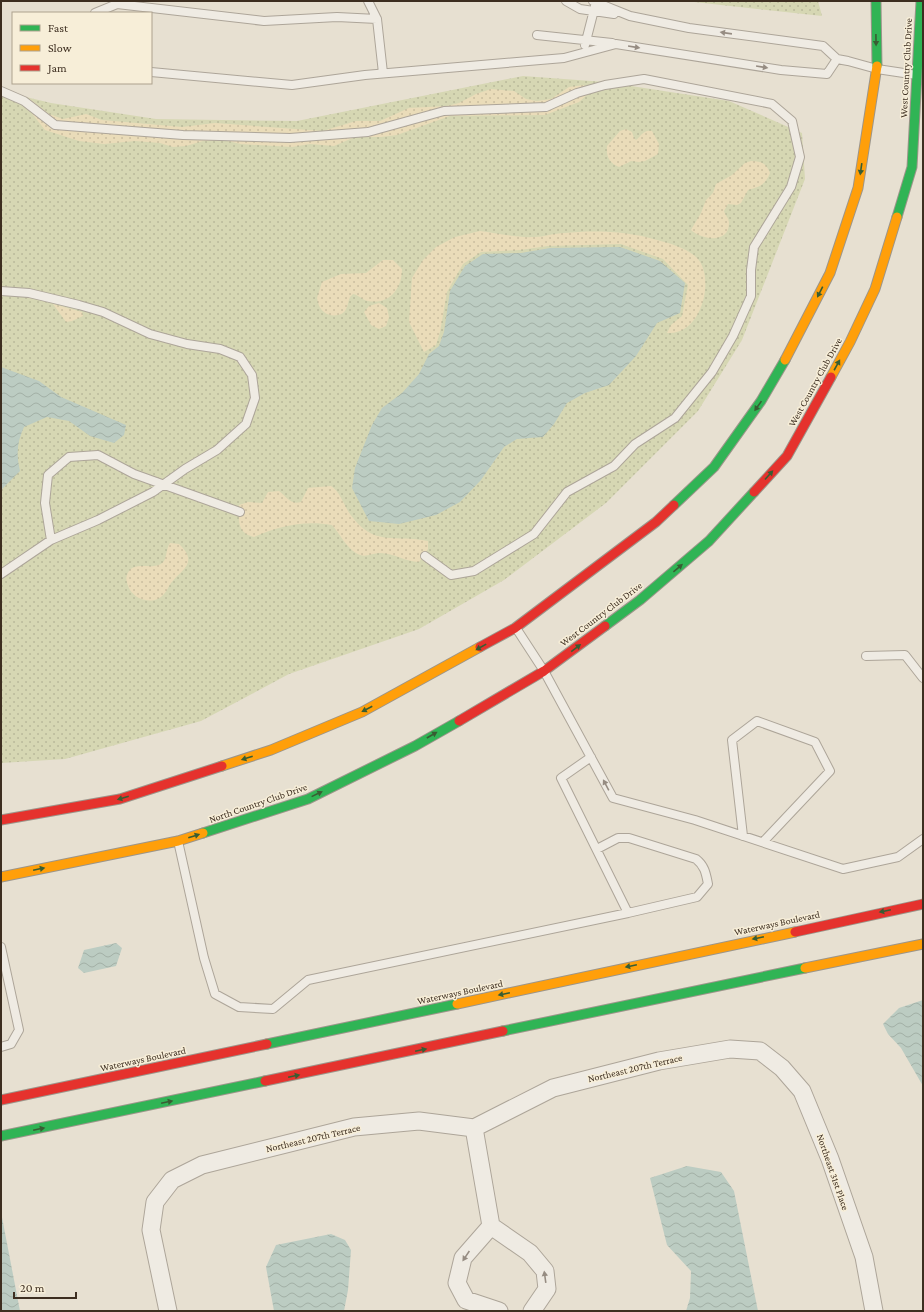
<svg xmlns="http://www.w3.org/2000/svg" width="924" height="1312" viewBox="0 0 924 1312" font-family="'Crimson Pro',serif">
  <defs>
    <pattern id="grass-dots" width="8" height="8" patternUnits="userSpaceOnUse"><rect width="8" height="8" fill="#d6d7b3"/><path d="M2 2h.1M6 6h.1" fill="none" stroke="#b9b99a" stroke-width="1.8" stroke-linecap="round"/></pattern>
    <pattern id="sand-dots" width="8" height="8" patternUnits="userSpaceOnUse"><rect width="8" height="8" fill="#eadcb9"/><path d="M2 2h.1M6 6h.1" fill="none" stroke="#cabd9f" stroke-width="1.8" stroke-linecap="round"/></pattern>
    <pattern id="water-waves" width="16" height="10" patternUnits="userSpaceOnUse"><rect width="16" height="10" fill="#bcccc2"/><path d="M0 5q4-4 8 0t8 0" fill="none" stroke="#a2b0a6"/></pattern>
  </defs>
  <rect width="100%" height="100%" fill="#e7e0d1"/>
  <path fill="url(#grass-dots)" d="M685,1h133l4,15z
    M523,76l82,6 124,19 73,32 3,46 -63,161 -44,71 -92,92 -102,77 -85,49 -130,45 -88,47 -136,38 -64,4v-672l50,12 105,16 141,2z"/>
  <path fill="url(#sand-dots)" d="M584,85l4,9 -9,8 -34,13 -95,1 -53,19 -16,2h-26l-21,9 -24,-2 -18,3 -51,-3 -18,-4 -20,1 -17,5 -13,1 -13,-4 -25,-2 -31,3 -25,-3 -34,-11 -15,-19 -8,-5 8,-7 19,15 14,5 23,-5 16,6 80,7 33,-4 108,8 33,-10h24l29,-13 38,-2 12,-3 17,-9 15,-5 23,2 12,8 11,2 14,-2 18,-12z
    M626,129l6,3 2,6 2,2c5,-4 8,-11 16,-9l7,13 -1,10 -13,7 -6,1 -8,-1 -12,6c-10,-4 -13,-11 -12,-21l13,-15z
    M751,161c10,0 15,2 19,12 -5,12 -10,14 -22,17l-7,13 -4,2 -9,-1 -4,7c1,4 5,7 5,12 0,21 -27,17 -38,7l10,-17 5,-13 7,-7 3,-9 16,-9 13,-12z
    M480,231c17,2 37,7 54,6 10,0 20,-4 30,-4 30,-3 64,-2 93,7 12,3 29,8 39,17 20,18 7,79 -29,76l4,-8 11,-9 6,-31 -25,-26 -42,-15 -73,2 -28,4 -39,2 -18,12 -16,28 -7,40 -4,13 -12,7 -15,-30 3,-44 11,-18 13,-13 19,-10z
    M383,260h10l9,9c0,20 -13,36 -34,32 -6,-1 -9,-6 -15,-7l-3,3c-2,4 -2,9 -4,12 -3,8 -17,8 -22,3 -5,-4 -6,-9 -7,-14l5,-16 19,-8 25,-1z
    M379,303l8,5 2,9 -3,9 -7,3 -8,-4 -7,-13 5,-6z
    M53,304l29,8 1,4 -11,5 -6,1z
    M331,486c9,5 13,20 19,28 24,34 45,20 78,27v8l-9,13c-13,0 -25,-9 -39,-9 -9,0 -15,6 -24,0 -10,-6 -16,-19 -24,-28 -28,-5 -53,1 -78,12 -18,-4 -15,-18 -15,-32l9,-3 14,1 6,-11 11,-1c8,6 11,14 22,11l7,-14z
    M170,543l9,1c20,19 3,25 -8,39 -3,4 -4,8 -7,11 -9,11 -27,7 -34,-4 -2,-4 -5,-10 -3,-15 6,-17 28,-2 37,-14 3,-5 2,-12 6,-18z"/>
  <path fill="url(#water-waves)" d="M620,247l40,14 25,22 -5,30 -23,10 -21,33 -27,29 -24,8 -18,10 -13,21 -11,13 -26,2 -13,8 -23,33 -21,22 -24,13 -37,9 -30,-3 -17,-33 3,-20 17,-43 10,-17 20,-15 17,-19 10,-20 10,-8 5,-14 6,-41 15,-25 18,-12 38,-1 29,-5z
    M1,367l38,14 22,16 65,28 -2,10 -10,8 -24,-7 -21,-15 -22,-4 -23,10c-7,15 -8,27 -4,44l-19,19z
    M116,943l6,5 -6,18 -32,7 -6,-5 6,-18z
    M923,1000v86l-22,-38 -13,-14 -5,-10 16,-16z
    M687,1166l34,6 13,19 24,120h-72l4,-13 1,-27 -24,-26 -17,-67z
    M1,1212l19,99h-19z
    M331,1234l14,6 6,10 -3,40 -4,21h-70l-8,-44 10,-22z"/>
  <g fill="none" stroke-linecap="round" stroke-linejoin="round">
    <defs>
      <path id="lane" d="M566,1l14,8 34,5
        M95,13l22,-9 147,17 73,-4 40,2 -9,-18
        M377,19l6,54
        M537,35l75,8
        M585,45l10,-39
        M837,59l11,2 29,8 40,6
        M151,72l141,13 73,-10 199,-17 52,-14 165,26 46,4 10,-15 -14,-13 -134,-18 -59,-12 -37,-15
        M1,91l23,10 31,24 128,10 107,3 78,-6 76,-21 102,-4 31,-14 28,-8 39,-6 128,25 20,17 8,36 -9,30 -37,60 -3,23v26l-18,40 -21,36 -37,46 -40,26 -21,22 -47,26 -33,42 -60,37 -23,4 -26,-19
        M1,291l28,2 50,12 24,7 47,22 37,10 33,5 20,8 12,18 3,23 -9,26 -29,26 -32,19 -32,23 -55,28 -47,20 -50,34
        M51,540l-6,-37 3,-28 21,-18 29,-2 36,19 106,38
        M516,628l28,43 69,127 82,22 148,49 55,-12 25,-18
        M866,656l39,-1 18,23
        M743,836l-11,-96 25,-19 58,21 15,29 -67,71
        M178,841l26,117 11,36 24,13 34,2 35,-29 320,-67 -67,-135 30,-21
        M597,849l21,-11h11l67,21c9,7 10,15 12,25l-11,13 -69,16
        M1,947l18,83 -8,14 -10,3"/>
      <path id="street" d="M474,1128l17,98
        M491,1226l-28,32 -6,25 9,17 33,11
        M491,1226l39,27 15,18 2,18 -15,22
        M168,1311l-17,-81 4,-28 17,-22 30,-15 152,-38 65,-6 55,7 79,-40 106,-27 71,-12 30,2 22,17 20,23 28,68 34,98 10,54"/>
      <path id="fast" d="M876,1l1,65
        M897,217l15,-50 9,-166
        M674,505l40,-38 47,-66 24,-41
        M605,626l35,-26 69,-59 45,-49
        M203,833l105,-34 107,-53 44,-25
        M503,1031l302,-63
        M267,1044l190,-40
        M1,1136l264,-55"/>
      <path id="slow" d="M785,360l45,-87 28,-85 19,-122
        M831,377l19,-35 25,-53 22,-72
        M222,766l49,-16 91,-38 118,-65
        M1,877l177,-36 25,-8
        M805,968l118,-24
        M457,1004l338,-72"/>
      <path id="jam" d="M754,492l33,-36 44,-79
        M480,647l35,-19 141,-106 18,-17
        M459,721l85,-50 61,-45
        M1,820l119,-21 102,-33
        M795,932l128,-28
        M265,1081l238,-50
        M1,1100l266,-56"/>
    </defs>
    <use href="#lane" stroke="#ada599" stroke-width="10"/>
    <use href="#street" stroke="#ada599" stroke-width="19"/>
    <use href="#fast" stroke="#9c958a" stroke-width="11"/>
    <use href="#slow" stroke="#9c958a" stroke-width="11"/>
    <use href="#jam" stroke="#9c958a" stroke-width="11"/>
    <use href="#lane" stroke="#efebe3" stroke-width="8"/>
    <use href="#street" stroke="#efebe3" stroke-width="17"/>
    <use href="#fast" stroke="#30b455" stroke-width="9"/>
    <use href="#slow" stroke="#ff9f0a" stroke-width="9"/>
    <use href="#jam" stroke="#e5322d" stroke-width="9"/>
  </g>
  <defs><path id="oneway-solid" d="M-6-.8H1V-3.2L6.5 0L1 3.2V.8H-6Z"/></defs>
  <g fill="#968c82">
    <use href="#oneway-solid" transform="translate(726 33) rotate(-172)"/>
    <use href="#oneway-solid" transform="translate(634 47) rotate(9)"/>
    <use href="#oneway-solid" transform="translate(762 67) rotate(9)"/>
    <use href="#oneway-solid" transform="translate(606 785) rotate(-118)"/>
    <use href="#oneway-solid" transform="translate(466 1256) rotate(124)"/>
    <use href="#oneway-solid" transform="translate(545 1277) rotate(-98)"/>
  </g>
  <g fill="#385d33">
    <use href="#oneway-solid" transform="translate(876 40) rotate(89)"/>
    <use href="#oneway-solid" transform="translate(861 169) rotate(98)"/>
    <use href="#oneway-solid" transform="translate(820 292) rotate(117)"/>
    <use href="#oneway-solid" transform="translate(837 365) rotate(-61)"/>
    <use href="#oneway-solid" transform="translate(758 406) rotate(125)"/>
    <use href="#oneway-solid" transform="translate(769 475) rotate(-48)"/>
    <use href="#oneway-solid" transform="translate(678 568) rotate(-40)"/>
    <use href="#oneway-solid" transform="translate(481 647) rotate(151)"/>
    <use href="#oneway-solid" transform="translate(576 648) rotate(-37)"/>
    <use href="#oneway-solid" transform="translate(367 709) rotate(152)"/>
    <use href="#oneway-solid" transform="translate(432 735) rotate(-30)"/>
    <use href="#oneway-solid" transform="translate(247 758) rotate(162)"/>
    <use href="#oneway-solid" transform="translate(317 794) rotate(-26)"/>
    <use href="#oneway-solid" transform="translate(123 798) rotate(164)"/>
    <use href="#oneway-solid" transform="translate(194 836) rotate(-18)"/>
    <use href="#oneway-solid" transform="translate(39 869) rotate(-12)"/>
    <use href="#oneway-solid" transform="translate(885 911) rotate(168)"/>
    <use href="#oneway-solid" transform="translate(758 938) rotate(168)"/>
    <use href="#oneway-solid" transform="translate(631 966) rotate(168)"/>
    <use href="#oneway-solid" transform="translate(504 994) rotate(168)"/>
    <use href="#oneway-solid" transform="translate(421 1050) rotate(-12)"/>
    <use href="#oneway-solid" transform="translate(294 1076) rotate(-12)"/>
    <use href="#oneway-solid" transform="translate(167 1102) rotate(-12)"/>
    <use href="#oneway-solid" transform="translate(39 1129) rotate(-12)"/>
  </g>
  <g text-anchor="middle" dominant-baseline="central" stroke-width="3" stroke-linejoin="round" paint-order="stroke">
    <g font-size="10" fill="#3d2e20" stroke="#f7eed8">
      <text transform="translate(906 68) rotate(-87)">West Country Club Drive</text>
      <text transform="translate(815 382) rotate(-61)">West Country Club Drive</text>
      <text transform="translate(601 614) rotate(-37)">West Country Club Drive</text>
      <text transform="translate(258 803) rotate(-19)">North Country Club Drive</text>
      <text transform="translate(777 923) rotate(-12)">Waterways Boulevard</text>
      <text transform="translate(460 992) rotate(-12)">Waterways Boulevard</text>
      <text transform="translate(143 1059) rotate(-12)">Waterways Boulevard</text>
      <text transform="translate(635 1068) rotate(-13)">Northeast 207th Terrace</text>
      <text transform="translate(313 1138) rotate(-13)">Northeast 207th Terrace</text>
      <text transform="translate(833 1172) rotate(71)">Northeast 31st Place</text>
    </g>
  </g>
  <rect width="924" height="1312" fill="none" stroke="#3d2e20" stroke-width="4"/>
  <rect x="12" y="12" width="140" height="72" fill="#f7eed8" stroke="#ada18e"/>
  <rect x="20" y="25" width="20" height="6" fill="#30b455" stroke="#ada18e"/>
  <text x="48" y="32" font-size="12" fill="#3d2e20">Fast</text>
  <rect x="20" y="45" width="20" height="6" fill="#ff9f0a" stroke="#ada18e"/>
  <text x="48" y="52" font-size="12" fill="#3d2e20">Slow</text>
  <rect x="20" y="65" width="20" height="6" fill="#e5322d" stroke="#ada18e"/>
  <text x="48" y="72" font-size="12" fill="#3d2e20">Jam</text>
  <path d="M14 1292v6h62v-6" fill="none" stroke="#3d2e20" stroke-width="2"/>
  <text x="20" y="1292" font-size="12" fill="#3d2e20" stroke="#f7eed8" stroke-width="3" paint-order="stroke">20 m</text>
</svg>
